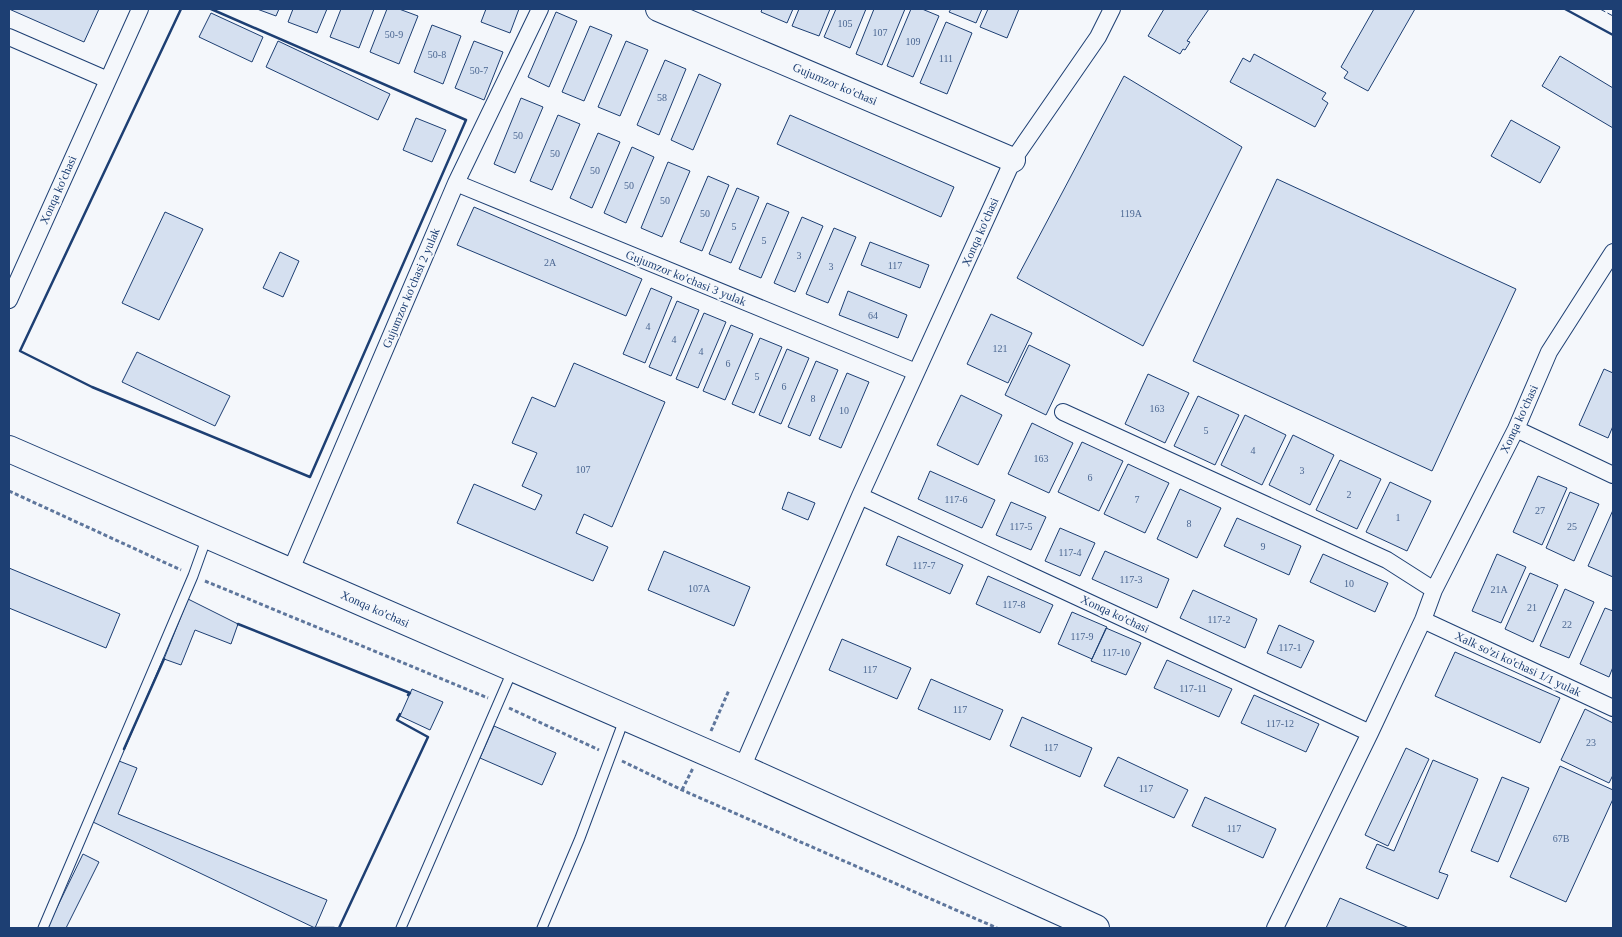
<svg xmlns="http://www.w3.org/2000/svg" width="1622" height="937" viewBox="0 0 1622 937" font-family="Georgia,serif">
  <rect width="100%" height="100%" fill="#f4f7fb"/>
  <path fill="#d5e0f0" stroke="#1d3f73" d="M9,9h90l-15,33z
    M257,9h22l-3,7z
    M293,9h34l-10,24 -29,-11z
    M341,9h33l-15,39 -29,-11z
    M387,9h12l19,7 -19,48 -29,-12z
    M486,9h33l-9,24 -29,-11z
    M762,9h31l-6,14 -26,-11z
    M799,9h31l-11,27 -27,-10z
    M836,9h30l-16,39 -26,-11z
    M874,9h31l-23,56 -26,-11z
    M911,9h11l17,7 -26,61 -26,-11z
    M951,9h31l-6,14 -27,-11z
    M988,9h31l-12,29 -27,-11z
    M1164,9h45l-22,32 3,1 -5,8 -2,-1 -3,5 -32,-18z
    M1374,9h41l-47,82 -24,-13 4,-6 -7,-5z
    M556,12l21,9 -28,66 -21,-10z
    M211,13l52,24 -11,25 -53,-25z
    M946,22l26,11 -25,61 -27,-11z
    M432,25l29,11 -18,48 -29,-12z
    M590,26l22,9 -28,66 -22,-9z
    M278,41l112,53 -12,26 -112,-53z
    M474,41l29,11 -19,48 -29,-12z
    M626,41l22,9 -28,66 -22,-9z
    M1254,54l72,39 -4,6 6,4 -13,24 -85,-45 13,-24 7,4z
    M1560,56l53,32v40l-71,-42z
    M665,60l21,9 -27,66 -22,-10z
    M699,74l22,10 -28,66 -22,-10z
    M1124,76l118,71 -99,199 -126,-68z
    M521,98l22,9 -28,66 -21,-9z
    M558,115l22,9 -28,66 -22,-9z
    M790,115l164,72 -13,30 -164,-73z
    M416,118l30,12 -14,32 -29,-12z
    M1511,120l49,27 -20,36 -49,-27z
    M598,133l22,9 -28,66 -22,-10z
    M632,147l22,10 -28,66 -22,-10z
    M668,162l22,9 -28,66 -21,-9z
    M708,176l21,9 -27,66 -22,-9z
    M1277,179l239,110 -84,182 -239,-110z
    M737,188l22,9 -28,66 -22,-9z
    M767,203l22,9 -28,66 -22,-9z
    M474,207l168,72 -16,37 -169,-71z
    M165,212l38,17 -44,91 -37,-17z
    M802,217l21,9 -28,66 -21,-9z
    M834,228l22,9 -28,66 -22,-9z
    M870,242l59,23 -9,23 -59,-23z
    M280,252l19,9 -16,36 -20,-9z
    M651,288l21,9 -27,66 -22,-9z
    M848,291l59,24 -9,23 -59,-23z
    M677,301l22,9 -28,66 -22,-9z
    M704,313l22,9 -28,66 -22,-9z
    M991,314l41,19 -24,50 -41,-19z
    M731,325l22,9 -28,66 -22,-9z
    M760,338l22,9 -28,66 -22,-9z
    M1029,345l41,20 -24,50 -41,-20z
    M787,349l22,9 -28,66 -22,-9z
    M137,352l93,44 -15,30 -93,-44z
    M816,361l22,9 -28,66 -22,-9z
    M574,363l91,39 -53,125 -28,-13 -8,19 32,14 -15,34 -136,-58 17,-39 61,26 7,-15 -20,-9 15,-33 -25,-10 20,-46 23,10z
    M1604,369l9,4v53l-5,12 -29,-13z
    M847,373l22,9 -28,66 -22,-9z
    M1148,374l41,19 -24,50 -40,-19z
    M961,395l41,20 -24,50 -41,-20z
    M1198,396l41,19 -24,50 -41,-19z
    M1245,415l41,20 -24,50 -41,-20z
    M1032,423l41,20 -24,50 -41,-19z
    M1293,435l41,20 -24,50 -41,-20z
    M1082,442l41,19 -24,50 -41,-19z
    M1340,460l41,19 -24,50 -41,-19z
    M1128,464l41,19 -24,50 -41,-19z
    M930,471l65,29 -13,28 -64,-29z
    M1538,476l29,12 -25,57 -29,-13z
    M1390,482l41,19 -24,50 -41,-19z
    M1180,489l41,19 -24,50 -40,-19z
    M788,492l27,11 -7,17 -26,-11z
    M1570,492l29,12 -25,57 -28,-13z
    M1011,502l35,15 -15,33 -35,-15z
    M1613,510v67l-25,-11z
    M1237,518l64,28 -12,29 -65,-29z
    M1060,528l35,15 -15,33 -35,-15z
    M898,536l65,29 -13,29 -64,-29z
    M664,551l86,36 -16,39 -86,-36z
    M1105,551l64,28 -12,29 -65,-29z
    M1323,554l65,29 -13,29 -65,-30z
    M1497,554l29,13 -25,56 -29,-12z
    M9,568l111,46 -14,34 -97,-40z
    M1530,573l28,12 -25,57 -28,-13z
    M988,576l65,29 -13,28 -64,-29z
    M1565,589l29,13 -25,56 -29,-12z
    M1193,590l64,29 -12,29 -65,-30z
    M188,599l50,25 -7,20 -36,-14 -14,35 -17,-6z
    M1605,608l8,3v56l-4,10 -29,-13z
    M1072,612l35,15 -15,32 -34,-15z
    M1279,625l35,16 -13,27 -34,-15z
    M1106,628l35,15 -15,32 -35,-14z
    M842,639l69,29 -14,31 -68,-29z
    M1455,652l105,46 -20,45 -105,-47z
    M1167,660l65,29 -13,28 -65,-29z
    M931,679l72,31 -13,30 -72,-31z
    M412,689l31,13 -13,28 -30,-14z
    M1254,695l65,29 -13,28 -65,-29z
    M1585,709l28,14v52l-4,8 -48,-23z
    M1022,717l70,31 -12,29 -70,-31z
    M494,726l62,27 -14,32 -62,-27z
    M1406,748l23,11 -41,87 -23,-11z
    M1118,757l70,33 -14,28 -70,-32z
    M1433,760l45,19 -39,93 9,3 -10,24 -72,-31 11,-24 17,7z
    M119,761l18,7 -19,46 209,86 -12,28 -222,-106z
    M1560,766l53,24v9l-47,103 -56,-25z
    M1502,777l27,11 -31,74 -27,-11z
    M1205,797l71,32 -13,29 -71,-32z
    M83,854l16,8 -33,66h-19z
    M1340,898l69,30h-83z"/>
  <g fill="none" stroke-linecap="round" stroke-linejoin="round">
    <defs>
      <path id="lane" d="M43,928l150,-352 14,-39
        M401,928l112,-259
        M542,928l38,-90 44,-118"/>
      <path id="street" d="M9,37l99,43
        M456,183l460,189
        M9,300l131,-291
        M1063,412l324,148 47,30
        M1516,429l97,46
        M860,496l510,237
        M290,572l166,-389 84,-174
        M1423,620l190,88
        M742,768l118,-272 153,-336 85,-123 14,-28
        M1275,928l95,-195 53,-113 11,-30 82,-161 33,-77 64,-100"/>
      <path id="secondary" d="M658,9l355,151"/>
      <path id="primary" d="M9,449l733,319 354,160"/>
    </defs>
    <use href="#lane" stroke="#1d3f73" stroke-width="11"/>
    <use href="#street" stroke="#1d3f73" stroke-width="18"/>
    <use href="#secondary" stroke="#1d3f73" stroke-width="26"/>
    <use href="#primary" stroke="#1d3f73" stroke-width="28"/>
    <path stroke="#5e769c" stroke-width="3" stroke-dasharray="4 2.5" stroke-linecap="butt" d="M9,491l172,79
      M205,581l283,117
      M509,708l90,42
      M711,731l18,-41
      M622,761l60,29 315,138
      M682,790l11,-22"/>
    <use href="#lane" stroke="#f4f7fb" stroke-width="9"/>
    <use href="#street" stroke="#f4f7fb" stroke-width="16"/>
    <use href="#secondary" stroke="#f4f7fb" stroke-width="24"/>
    <use href="#primary" stroke="#f4f7fb" stroke-width="26"/>
    <path stroke="#1d3f73" stroke-width="1" stroke-dasharray="6 2.5" stroke-linecap="butt" d="M1600,9l13,7"/>
    <path stroke="#1d3f73" stroke-width="2.5" d="M181,9l-161,342 72,36 218,90 156,-357 -255,-111
      M1565,9l48,26
      M238,624l172,69 -2,2
      M124,749l40,-90
      M315,928h19
      M339,928l89,-191 -31,-17 3,-6"/>
  </g>
  <g text-anchor="middle" dominant-baseline="central" stroke-width="4" stroke-linejoin="round" paint-order="stroke">
    <g font-size="10" fill="#4b6792">
      <text x="845" y="23">105</text>
      <text x="880" y="32">107</text>
      <text x="394" y="34">50-9</text>
      <text x="913" y="41">109</text>
      <text x="437" y="54">50-8</text>
      <text x="946" y="58">111</text>
      <text x="479" y="70">50-7</text>
      <text x="662" y="97">58</text>
      <text x="518" y="135">50</text>
      <text x="555" y="153">50</text>
      <text x="595" y="170">50</text>
      <text x="629" y="185">50</text>
      <text x="665" y="200">50</text>
      <text x="705" y="213">50</text>
      <text x="1131" y="213">119A</text>
      <text x="734" y="226">5</text>
      <text x="764" y="240">5</text>
      <text x="799" y="255">3</text>
      <text x="550" y="262">2A</text>
      <text x="895" y="265">117</text>
      <text x="831" y="266">3</text>
      <text x="873" y="315">64</text>
      <text x="648" y="326">4</text>
      <text x="674" y="339">4</text>
      <text x="1000" y="348">121</text>
      <text x="701" y="351">4</text>
      <text x="728" y="363">6</text>
      <text x="757" y="376">5</text>
      <text x="784" y="386">6</text>
      <text x="813" y="398">8</text>
      <text x="1157" y="408">163</text>
      <text x="844" y="410">10</text>
      <text x="1206" y="430">5</text>
      <text x="1253" y="450">4</text>
      <text x="1041" y="458">163</text>
      <text x="583" y="469">107</text>
      <text x="1302" y="470">3</text>
      <text x="1090" y="477">6</text>
      <text x="1349" y="494">2</text>
      <text x="956" y="499">117-6</text>
      <text x="1137" y="499">7</text>
      <text x="1540" y="510">27</text>
      <text x="1398" y="517">1</text>
      <text x="1189" y="523">8</text>
      <text x="1021" y="526">117-5</text>
      <text x="1572" y="526">25</text>
      <text x="1263" y="546">9</text>
      <text x="1070" y="552">117-4</text>
      <text x="924" y="565">117-7</text>
      <text x="1131" y="579">117-3</text>
      <text x="1349" y="583">10</text>
      <text x="699" y="588">107A</text>
      <text x="1499" y="589">21A</text>
      <text x="1014" y="604">117-8</text>
      <text x="1532" y="607">21</text>
      <text x="1219" y="619">117-2</text>
      <text x="1567" y="624">22</text>
      <text x="1082" y="636">117-9</text>
      <text x="1290" y="647">117-1</text>
      <text x="1116" y="652">117-10</text>
      <text x="870" y="669">117</text>
      <text x="1193" y="688">117-11</text>
      <text x="960" y="709">117</text>
      <text x="1280" y="723">117-12</text>
      <text x="1591" y="742">23</text>
      <text x="1051" y="747">117</text>
      <text x="1146" y="788">117</text>
      <text x="1234" y="828">117</text>
      <text x="1561" y="838">67B</text>
    </g>
    <g font-size="12" fill="#1d3f73" stroke="#f4f7fb">
      <text transform="translate(835 84) rotate(23)">Gujumzor ko'chasi</text>
      <text transform="translate(58 190) rotate(-66)">Xonqa ko'chasi</text>
      <text transform="translate(980 232) rotate(-66)">Xonqa ko'chasi</text>
      <text transform="translate(686 278) rotate(22)">Gujumzor ko'chasi 3 yulak</text>
      <text transform="translate(411 288) rotate(-67)">Gujumzor ko'chasi 2 yulak</text>
      <text transform="translate(1519 419) rotate(-65)">Xonqa ko'chasi</text>
      <text transform="translate(375 609) rotate(24)">Xonqa ko'chasi</text>
      <text transform="translate(1115 614) rotate(25)">Xonqa ko'chasi</text>
      <text transform="translate(1518 664) rotate(25)">Xalk so'zi ko'chasi 1/1 yulak</text>
    </g>
  </g>
  <rect width="1622" height="937" fill="none" stroke="#1d3f73" stroke-width="20"/>
</svg>
